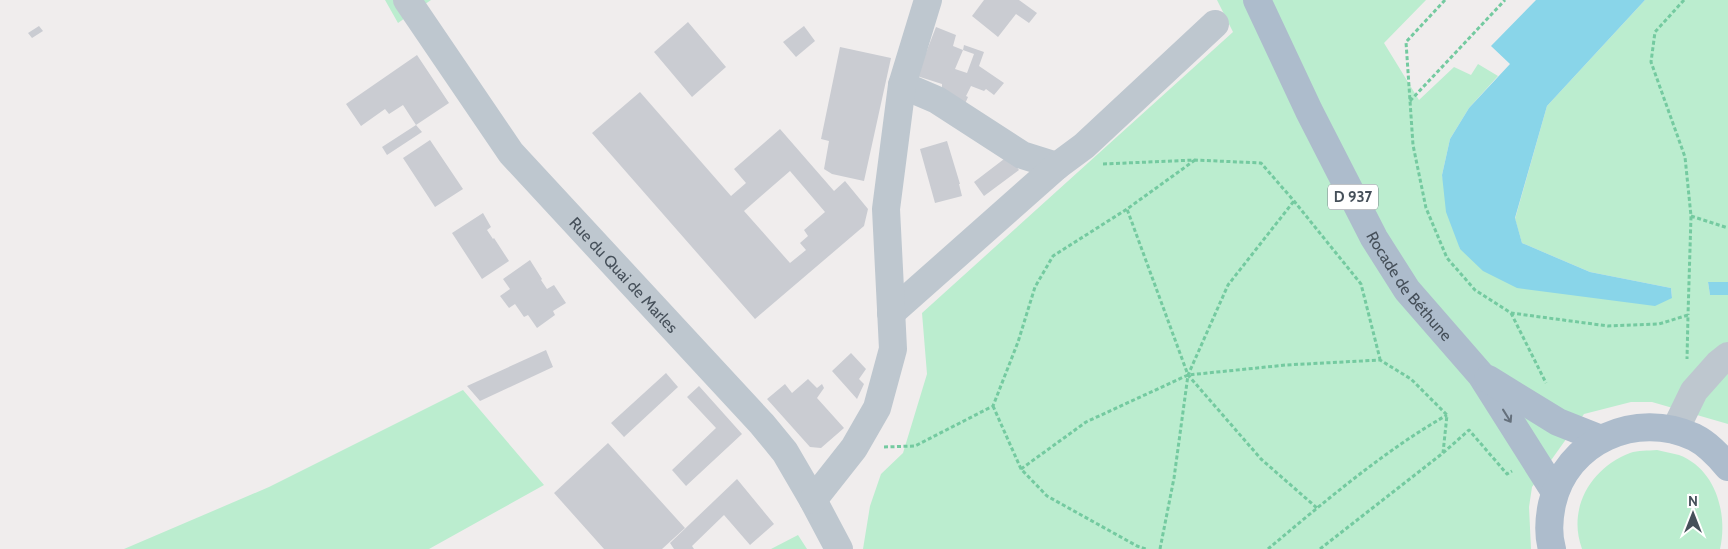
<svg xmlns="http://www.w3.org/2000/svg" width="1728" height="549" viewBox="0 0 1728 549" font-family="Cabin,sans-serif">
  <rect width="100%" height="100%" fill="#f0eded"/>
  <path fill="#bbedcf" d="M385,0h46l-33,23z
    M1217,0h209l-42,43 35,57 35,-33 17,8 7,-11 20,12 -29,32 -19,31 -8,36 18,74 212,49 -1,-10 -81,-16 -68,-29 -7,-24 32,-113 98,-106h83v282h-20l2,13h18v129l-76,-22h-21l-47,12 -52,73 -3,20 2,42h-668l7,-43 11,-32 22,-21 24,-79 -5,-61 311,-281z
    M463,390l81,95 -115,64h-305l145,-62z
    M1657,450c7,2 15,3 22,5 37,14 49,59 41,94h-138c-15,-41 9,-81 48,-96 8,-3 18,-2 27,-3z
    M798,535l9,14h-36z"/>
  <path fill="#89d5e9" d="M1536,0h109l-98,106 -32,112 7,25 68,29 81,16 1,10 -17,8 -138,-18 -34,-17 -23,-22 -14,-37 -4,-37 8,-36 19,-31 41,-44 -19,-18z
    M1708,282h20v13h-18z"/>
  <path fill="#caccd2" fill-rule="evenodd" d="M984,0h35l18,13 -8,10 -13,-9 -18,23 -26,-21z
    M688,22l38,45 -34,30 -38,-45z
    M39,26l4,5 -11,7 -4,-5z
    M804,26l11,15 -19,16 -13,-15z
    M936,27l20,8 -3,11 10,4 -8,19 12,4 7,-19 -11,-4 1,-5 20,7 -5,14 25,17 -10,12 -8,-6 -2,2 -13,-5 -5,10 2,1 -4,9 -22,-12v-10l-25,-8z
    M840,47l51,11 -27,123 -32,-7 -8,-5 5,-28 -8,-2z
    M417,55l32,48 -33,22 -13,-20 -14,9 -4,-5 -24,17 -15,-22z
    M640,92l91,104 15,-13 -12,-14 46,-40 54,62 11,-10 23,28 -4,17 -109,93 -163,-186zM790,171l35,41 -21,18 4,6 -8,7 6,7 -16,13 -46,-52z
    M416,125l6,7 -35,23 -5,-8z
    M430,140l33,49 -28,18 -32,-49z
    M947,141l13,43h-1l3,12 -27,7 -15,-54z
    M1008,156l11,14 -35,26 -10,-14z
    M483,213l8,14 -4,3 6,9 1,-1 15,23 -27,18 -30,-46z
    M530,260l12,19 -1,1 6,9 7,-4 12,18 -13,8 2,4 -18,13 -9,-13 -4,2 -9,-13 -6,4 -9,-12 10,-7 -7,-10z
    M546,350l7,17 -73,34 -13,-15z
    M851,353l15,16 -7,10 5,5 -7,15 -25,-28z
    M666,373l12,14 -54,50 -13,-14z
    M808,379l9,9 5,-4 2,4 -7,10 27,30 -23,20 -11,-1 -43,-48 18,-15 7,9z
    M699,386l43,48 -56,52 -14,-16 44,-42 -29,-31z
    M608,443l77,85 -23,21h-58l-50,-56z
    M737,479l37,45 -24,21 -26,-30 -32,31 2,3h-20l-4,-6z"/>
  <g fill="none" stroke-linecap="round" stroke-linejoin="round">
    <path stroke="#74caa0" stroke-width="3" stroke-dasharray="4 2.5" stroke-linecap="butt" d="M1445,0l-39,42 7,103 13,63 21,50 28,32 36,23 97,13 51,-2 29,-9 -1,44
      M1684,0l-29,32 -4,30 34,95 6,59 -3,99
      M1410,101l95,-101
      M1195,160l-68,49 61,166 73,84 56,49
      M1103,164l92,-4 66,3 33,38 67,83 19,75
      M1691,216l37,12
      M1511,313l35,70
      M993,406l28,63 26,27 90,50 9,3
      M884,447l31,-1 78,-40 25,-64 17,-55 18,-31 74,-47
      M1021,469l65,-47 102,-47 98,-10 94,-5 31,19 36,36 -4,38
      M1160,549l14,-71 14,-103 40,-90 66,-84
      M1268,549c55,-46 117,-99 179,-134
      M1320,549l123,-96 26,-23 38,44 5,-3"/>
    <g stroke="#bec7cf" stroke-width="28">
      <path id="s1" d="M407,0l104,153 251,271 23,28 28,48 26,49"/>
      <path d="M902,85l35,15 85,55 35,11"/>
      <path d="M891,313l166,-147 27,-20 131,-122"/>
      <path d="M1675,430l19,-39 24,-27 10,-8"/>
      <path d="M813,500l41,-52 23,-40 16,-59 -7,-140 16,-124 26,-85"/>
    </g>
    <g stroke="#adbccc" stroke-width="28">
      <path id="s2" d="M1257,0l52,111 65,127 33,52 74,85 74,117"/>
      <path d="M1488,379l70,43 43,17"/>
      <path d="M1552,549c-4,-14 -3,-31 0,-45 14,-63 84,-94 142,-67 14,7 24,18 34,30"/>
    </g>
  </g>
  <defs><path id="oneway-shaft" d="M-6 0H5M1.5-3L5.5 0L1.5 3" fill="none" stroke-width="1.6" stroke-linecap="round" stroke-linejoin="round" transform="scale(1.25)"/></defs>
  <use stroke="#65707c" href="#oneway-shaft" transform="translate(1507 416) rotate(58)"/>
  <g text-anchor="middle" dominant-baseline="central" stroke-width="5" stroke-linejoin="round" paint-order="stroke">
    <rect fill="#fff" stroke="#7e848c" stroke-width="1" x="1328" y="184.5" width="50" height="25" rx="4"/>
    <g font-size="15" font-weight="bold" fill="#46505a">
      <text x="1353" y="197">D 937</text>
    </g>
    <g font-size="16" fill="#46505a" stroke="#fff">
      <text stroke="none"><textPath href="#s1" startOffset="351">Rue du Quai de Marles</textPath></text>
      <text stroke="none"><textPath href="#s2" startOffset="325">Rocade de Béthune</textPath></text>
    </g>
  </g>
  <g transform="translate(1693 514)" stroke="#ffffff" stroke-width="4" paint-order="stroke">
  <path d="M0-4L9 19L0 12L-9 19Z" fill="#46505a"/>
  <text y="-8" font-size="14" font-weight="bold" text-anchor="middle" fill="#46505a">N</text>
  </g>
</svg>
